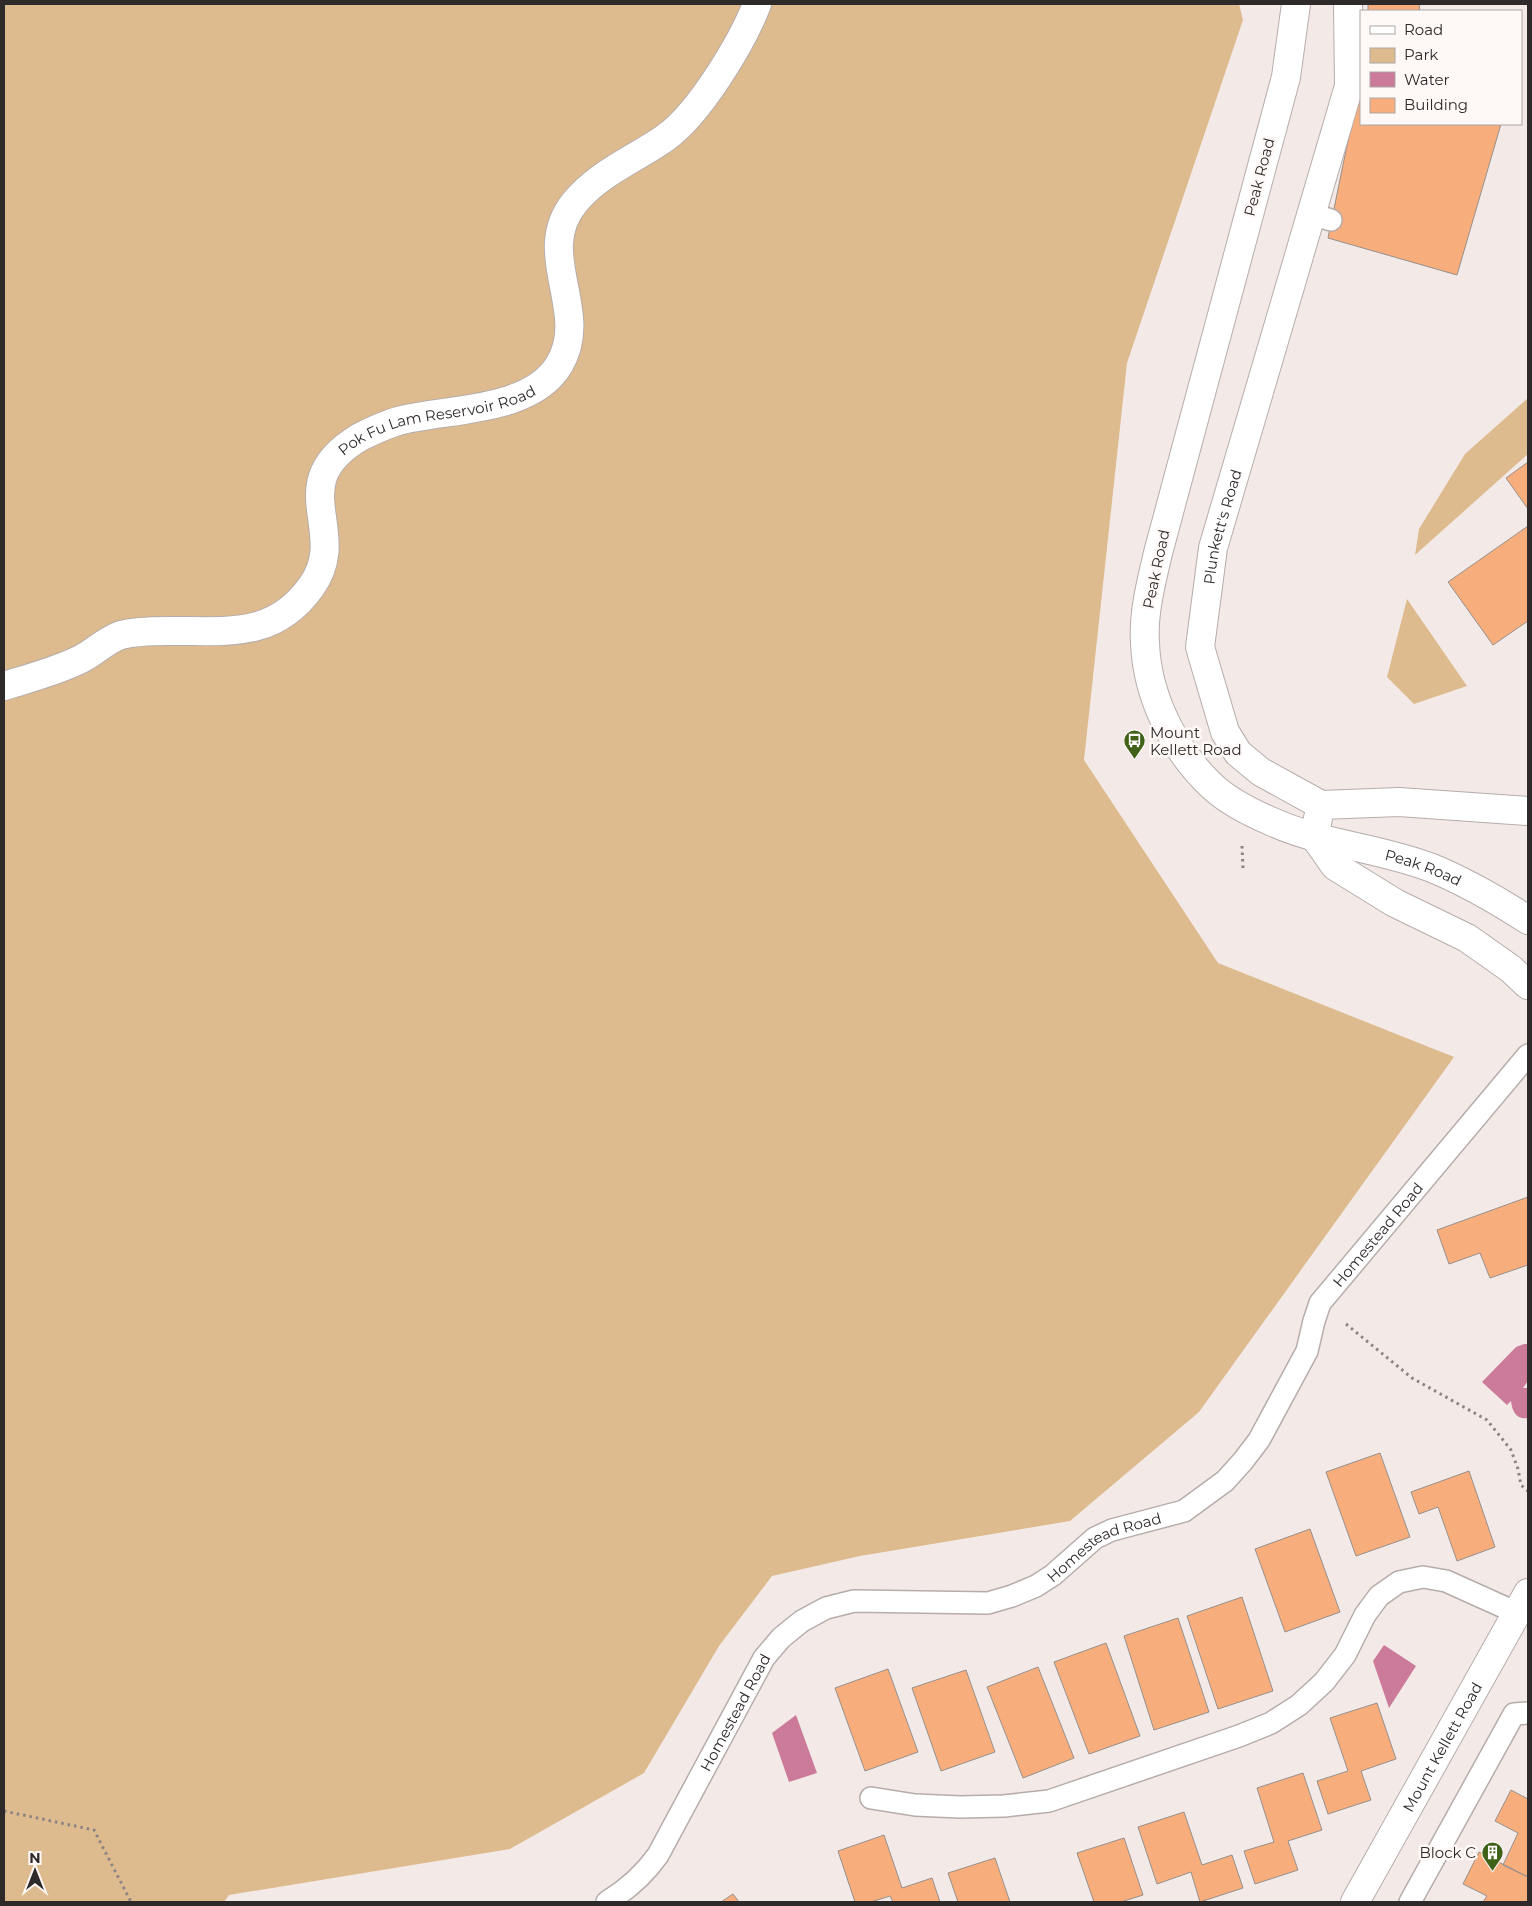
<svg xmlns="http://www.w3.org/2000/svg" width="1532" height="1906" viewBox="0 0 1532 1906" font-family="Montserrat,sans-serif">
  <rect width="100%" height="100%" fill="#f3eae7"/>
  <path fill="#debb8f" d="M4,4h1235l4,16 -116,343 -43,397 134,203 236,94 -255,355 -129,109 -210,35 -88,20 -53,70 -75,127 -134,76 -281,46 -5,7h-220z
    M1528,398v56l-113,101 4,-26 46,-75z
    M1407,599l60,87 -53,18 -27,-27z"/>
  <path fill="#cc7a9a" d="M1524,1344h4v37l-5,7h5v30c-11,2 -16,-6 -17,-17l-4,4 -25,-23 34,-35z
    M1384,1645l32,21 -27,42 -16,-47z
    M796,1715l21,58 -28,9 -17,-49z"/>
  <path fill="#f7ad7c" stroke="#97908b" d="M1368,4h51l1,7h-52z
    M1361,77v47h140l-44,151 -129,-37z
    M1528,462v47l-22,-31z
    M1528,526v95l-35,24 -45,-63z
    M1528,1197v68l-38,13 -10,-25 -31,11 -12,-34z
    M1380,1453l30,84 -54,19 -30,-84z
    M1469,1471l26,76 -38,14 -19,-54 -19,7 -8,-22z
    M1310,1529l30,83 -55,20 -30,-83z
    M1242,1597l31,94 -55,18 -31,-93z
    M1178,1618l31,94 -55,18 -30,-94z
    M1106,1643l34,93 -51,18 -35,-92z
    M1038,1667l36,91 -51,20 -36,-91z
    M888,1669l30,83 -53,19 -30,-83z
    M966,1670l29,82 -54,19 -29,-83z
    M1377,1703l19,56 -35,12 10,29 -43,14 -11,-33 31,-10 -18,-53z
    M1303,1773l19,57 -34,11 10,29 -43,14 -11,-33 30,-9 -17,-54z
    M1511,1790l17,9v78l-25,-12 15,-32 -23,-12z
    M1184,1812l18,53 30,-10 11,33 -43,14 -9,-30 -34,12 -19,-57z
    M884,1835l18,53 30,-10 8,24h-47l-3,-6 -19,6h-16l-17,-51z
    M1124,1838l19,57 -22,7h-27l-17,-49z
    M1479,1852l49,25v25h-45l4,-6 -24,-12z
    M995,1858l15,44h-52l-10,-29z
    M733,1894l6,8h-18z"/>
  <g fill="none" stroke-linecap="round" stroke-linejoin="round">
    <defs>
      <g id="lane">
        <path d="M1311,214l20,6"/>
        <path d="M871,1798l44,7 45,2 44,-1 45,-5 190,-65 32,-13 28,-18 25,-23 21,-27 20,-40 14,-19 20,-14 24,-5 23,4 71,32"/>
        <path id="s1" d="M607,1902c21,-13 37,-27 51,-47l106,-197 17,-20 11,-9 10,-8 24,-13 28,-7 134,2 24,-7 24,-10 17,-11 42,-37 17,-8 72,-19 41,-30 18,-20 16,-21 48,-89 7,-30 6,-18 208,-248"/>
        <path d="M1410,1902l104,-188 14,-1"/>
      </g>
      <g id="street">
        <path id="s2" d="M4,686c26,-8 53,-15 77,-27 14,-7 25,-19 40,-24 15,-4 32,-4 47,-4 57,-1 105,9 143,-44 41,-56 -31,-102 49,-150 12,-6 25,-12 38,-16 48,-13 132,-8 161,-56 33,-54 -27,-111 16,-163 24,-29 60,-43 90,-64 34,-24 77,-95 92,-134"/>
        <path id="s3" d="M1321,805l-60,-33 -23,-19 -13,-21 -25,-85 13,-99 136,-462 -1,-82"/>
      </g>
      <g id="secondary">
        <path id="s4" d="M1296,4l-10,73 -128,476c-7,30 -15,60 -13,90 2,53 29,108 68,144 15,14 43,28 62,36 50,22 106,25 157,45 34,14 65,32 96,52"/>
        <path d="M1528,811l-129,-9 -78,3 -7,31 21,30 60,37 72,35 44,31 17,16"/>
        <path id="s5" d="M1355,1902l173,-309"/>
      </g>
    </defs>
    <use href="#lane" stroke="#b6adab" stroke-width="24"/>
    <use href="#street" stroke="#b6adab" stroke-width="30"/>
    <use href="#secondary" stroke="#b6adab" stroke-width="30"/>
    <path stroke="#8a8381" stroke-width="3" stroke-dasharray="2.5 4" stroke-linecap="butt" d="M1242,846l1,23
      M1346,1324l66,54 75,42 24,30 7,19 3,16 7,6
      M4,1811l90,19 37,72"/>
    <use href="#lane" stroke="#fff" stroke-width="21"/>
    <use href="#street" stroke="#fff" stroke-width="28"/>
    <use href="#secondary" stroke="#fff" stroke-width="28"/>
  </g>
  <defs>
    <symbol id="bus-pin" viewBox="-11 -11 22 30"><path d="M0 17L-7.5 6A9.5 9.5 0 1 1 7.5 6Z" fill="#3f6218" stroke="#fef8f7"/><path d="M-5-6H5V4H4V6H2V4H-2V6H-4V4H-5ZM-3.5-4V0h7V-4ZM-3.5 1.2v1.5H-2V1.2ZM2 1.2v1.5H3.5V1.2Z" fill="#fff"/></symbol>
    <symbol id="building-pin" viewBox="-11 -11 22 30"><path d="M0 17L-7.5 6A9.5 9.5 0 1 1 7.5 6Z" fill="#3f6218" stroke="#fef8f7"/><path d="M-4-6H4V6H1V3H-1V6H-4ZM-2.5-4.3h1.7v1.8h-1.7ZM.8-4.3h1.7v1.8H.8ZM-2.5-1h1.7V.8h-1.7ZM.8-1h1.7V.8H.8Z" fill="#fff"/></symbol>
  </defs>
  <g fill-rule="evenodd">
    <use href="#bus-pin" x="1122" y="728" width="25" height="34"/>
    <use href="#building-pin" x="1480" y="1840" width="25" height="34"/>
  </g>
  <g text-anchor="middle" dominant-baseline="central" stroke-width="5" stroke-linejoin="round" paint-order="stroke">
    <g font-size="15" fill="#2e2a29" stroke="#fef8f7">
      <text transform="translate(1259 177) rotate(-75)">Peak Road</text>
      <text stroke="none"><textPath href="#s2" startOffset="581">Pok Fu Lam Reservoir Road</textPath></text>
      <text stroke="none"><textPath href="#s3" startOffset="334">Plunkett's Road</textPath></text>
      <text transform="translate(1156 569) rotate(-78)">Peak Road</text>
      <text stroke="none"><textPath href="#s4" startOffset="1048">Peak Road</textPath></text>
      <text stroke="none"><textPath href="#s1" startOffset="1102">Homestead Road</textPath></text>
      <text stroke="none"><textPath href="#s1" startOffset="668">Homestead Road</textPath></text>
      <text stroke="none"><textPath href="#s1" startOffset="232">Homestead Road</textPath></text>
      <text stroke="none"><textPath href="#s5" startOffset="178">Mount Kellett Road</textPath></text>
    </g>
    <g font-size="15" fill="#2e2a29" stroke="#fef8f7" text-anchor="start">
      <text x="1150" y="732">Mount<tspan x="1150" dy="17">Kellett Road</tspan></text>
      <text x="1476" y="1852" text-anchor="end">Block C</text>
    </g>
  </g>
  <rect width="1532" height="1906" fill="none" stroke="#2e2a29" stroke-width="10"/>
  <rect x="1360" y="10" width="162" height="115" fill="#fef8f7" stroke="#aba6a5"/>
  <rect x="1370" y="26" width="25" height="8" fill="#ffffff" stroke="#aba6a5"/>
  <text x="1404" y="35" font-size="15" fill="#2e2a29">Road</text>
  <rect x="1370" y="48" width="25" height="15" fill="#debb8f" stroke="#aba6a5"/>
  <text x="1404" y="60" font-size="15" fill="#2e2a29">Park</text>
  <rect x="1370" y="72" width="25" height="15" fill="#cc7a9a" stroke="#aba6a5"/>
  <text x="1404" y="85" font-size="15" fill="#2e2a29">Water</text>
  <rect x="1370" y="98" width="25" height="15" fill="#f7ad7c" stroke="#aba6a5"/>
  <text x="1404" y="110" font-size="15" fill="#2e2a29">Building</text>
  <g transform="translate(35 1871)" stroke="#fef8f7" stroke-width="4" paint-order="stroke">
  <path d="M0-4L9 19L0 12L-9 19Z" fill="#2e2a29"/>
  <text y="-8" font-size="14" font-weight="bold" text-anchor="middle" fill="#2e2a29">N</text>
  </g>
</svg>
